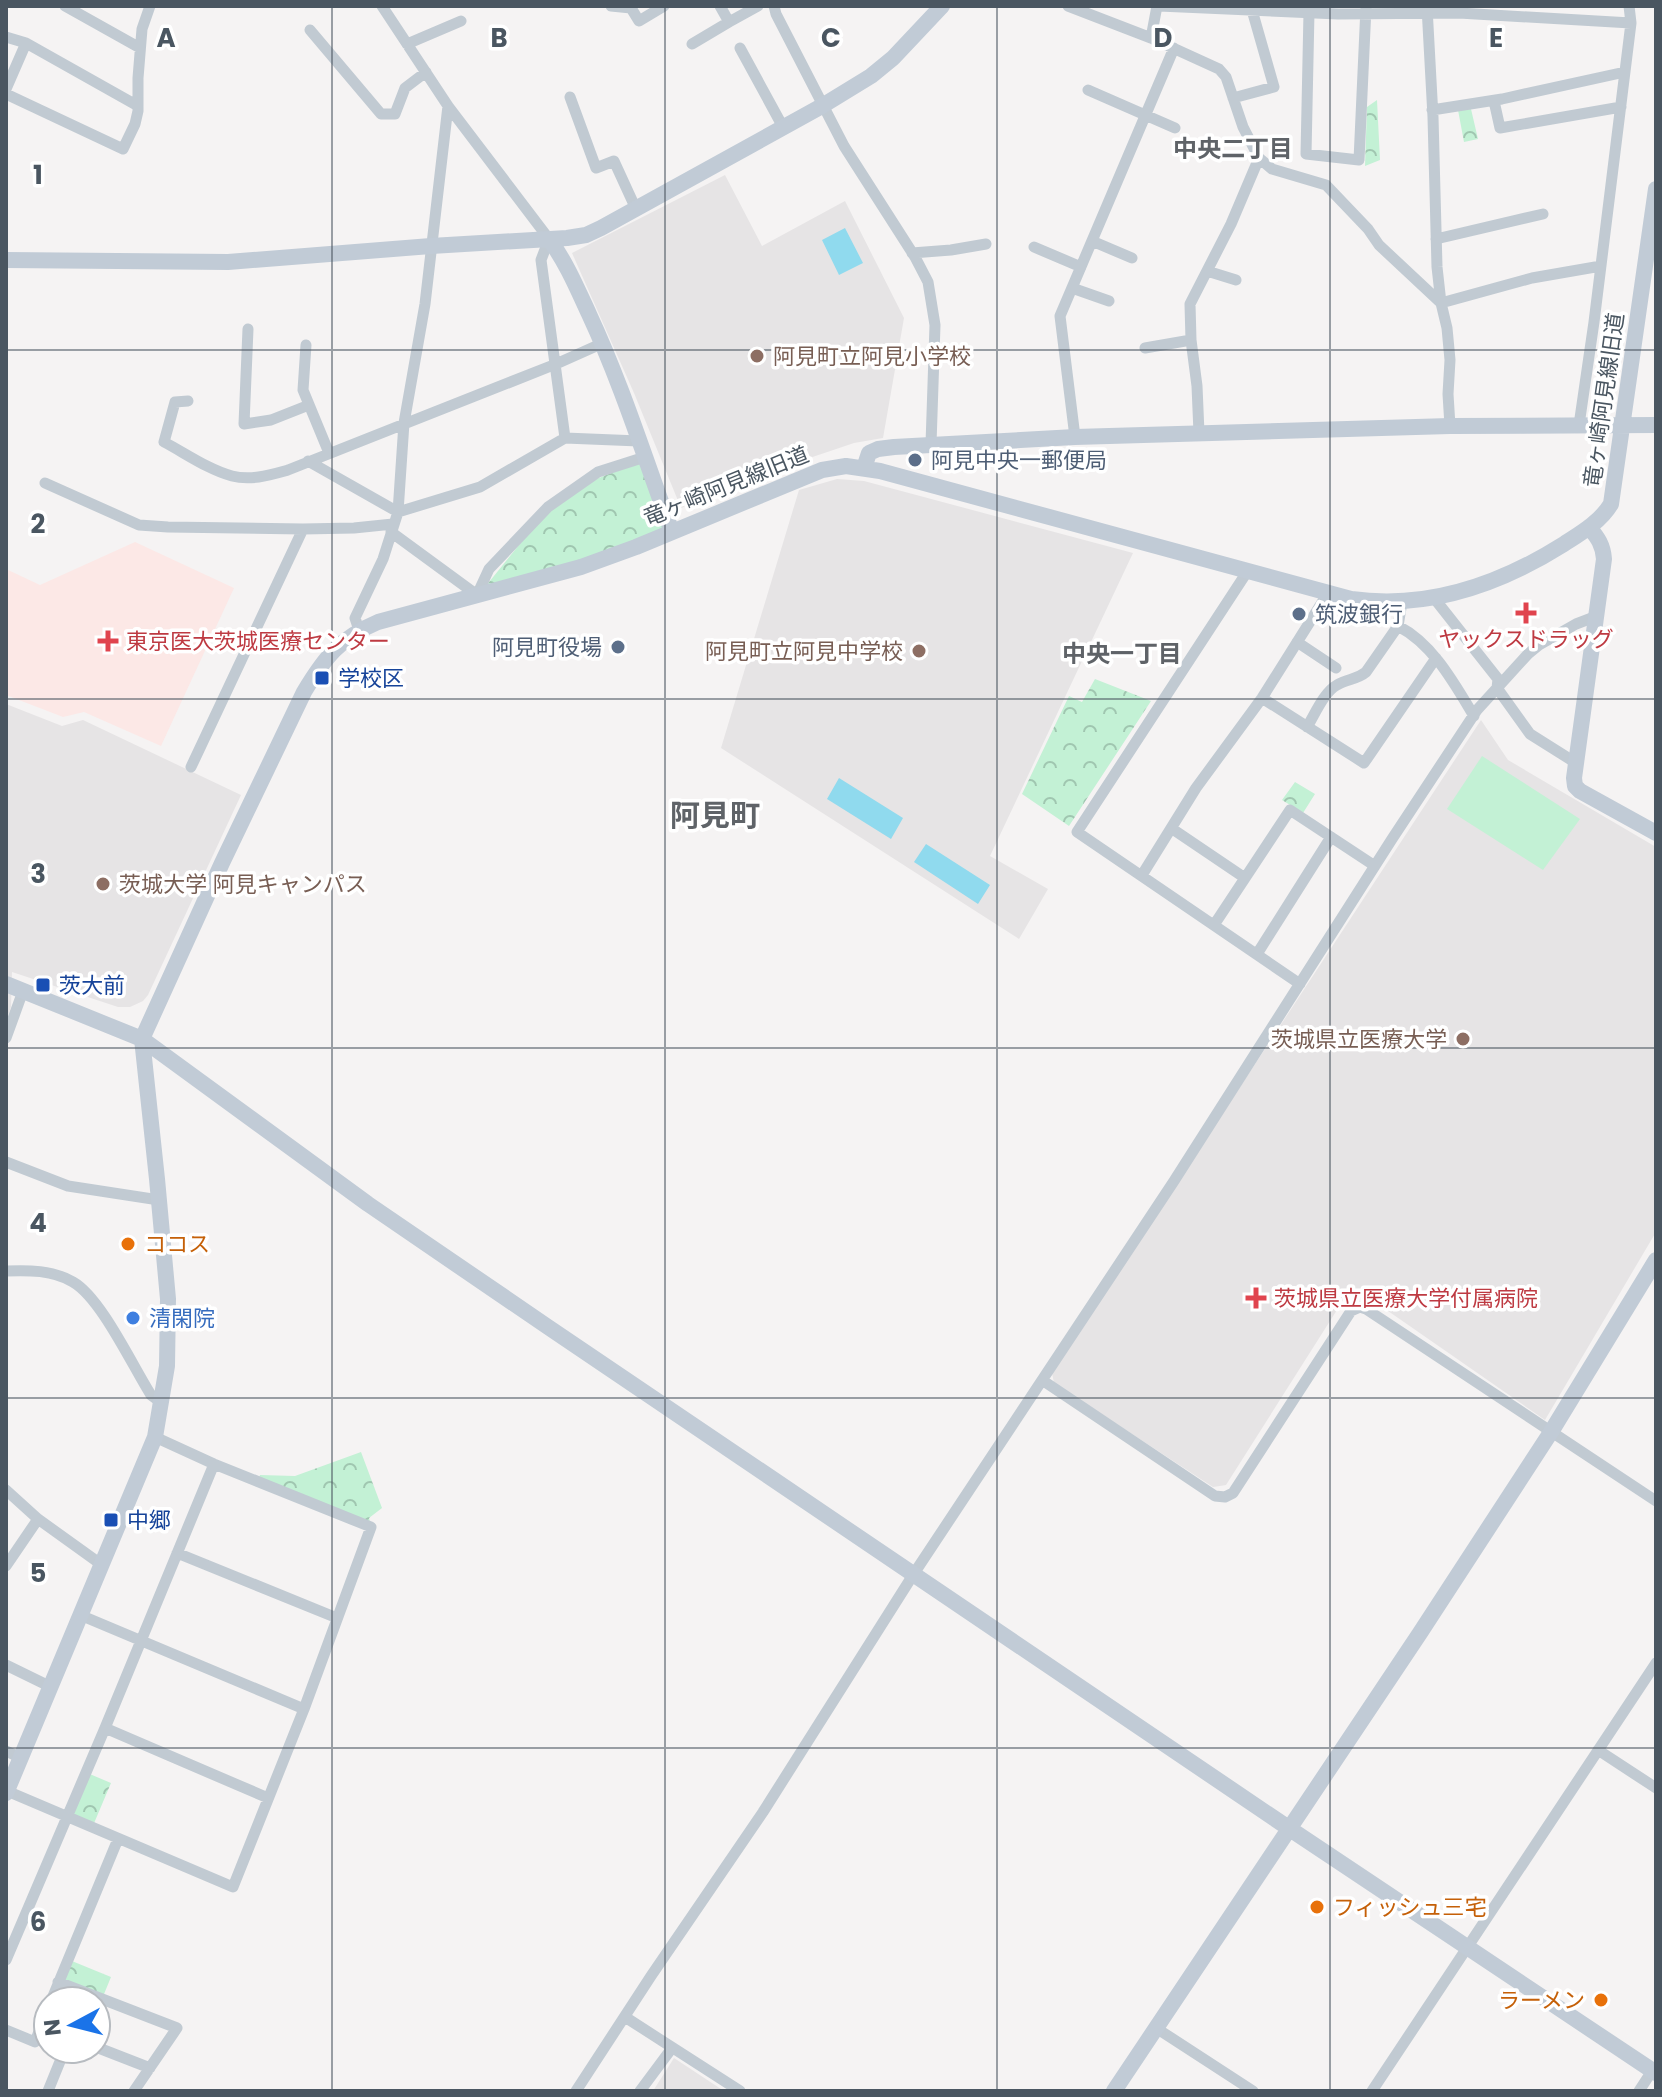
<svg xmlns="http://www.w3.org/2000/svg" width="1662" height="2097" viewBox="0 0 1662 2097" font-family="Poppins,'Noto Sans JP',sans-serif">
  <defs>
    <pattern id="forest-crowns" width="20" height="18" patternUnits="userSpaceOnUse" patternTransform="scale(2)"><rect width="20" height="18" fill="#c3f1d5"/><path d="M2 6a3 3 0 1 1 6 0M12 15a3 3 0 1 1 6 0" fill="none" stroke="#a0c6b0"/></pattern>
  </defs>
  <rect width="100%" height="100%" fill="#f5f3f3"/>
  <path fill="#e6e4e5" d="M725,175l37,71 83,-45 59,117 -21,120 -29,5 -80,27 -93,38 -47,-115 -62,-140z
    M837,479l27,2 269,72 -143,303 58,33 -29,50 -298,-191 78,-258z
    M6,704l56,22 21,-6 158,75 -93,200 -5,6 -13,6h-12l-106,-35 -1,35 -5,14z
    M1481,720l27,40 148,87v385l-111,188 -167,-116 -29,-13 -123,194 -13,2 -159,-104 -2,-10z
    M674,2058l50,33h-71z"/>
  <path fill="#fce8e6" d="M135,542l99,46 -73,158 -77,-34 -21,5 -57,-22v-126l34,16z"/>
  <path fill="#c3f1d5" d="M1482,756l98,63 -37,51 -96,-61z"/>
  <path fill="url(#forest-crowns)" d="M1377,100l3,60 -15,6 2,-59z
    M1471,109l7,30 -14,3 -6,-32z
    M642,463l23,67 -96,34 -84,23c29,-35 59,-78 99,-102 19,-10 38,-16 58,-22z
    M1095,679l56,22 -82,125 -47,-32 47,-98 13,6z
    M1295,782l20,12 -12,19 -21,-13z
    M361,1452l21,56 -13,10 2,8 -113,-45 2,-6 35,1z
    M85,1772l26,11 -19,45 -26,-11z
    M67,1959l44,18 -9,22 -44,-17z"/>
  <path fill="#90daee" d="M845,228l18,35 -24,12 -17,-35z
    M839,778l64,40 -12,21 -64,-40z
    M926,844l64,41 -12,19 -64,-42z"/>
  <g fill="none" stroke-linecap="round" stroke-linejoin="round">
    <path stroke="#c1cad2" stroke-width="11" d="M65,6l75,42
      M382,6l66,100 101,133 -8,21 24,178
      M611,6l20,2 -1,-2
      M774,6l2,8 68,132 71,111 13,25 7,43 -4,119
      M1068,6l83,32 68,31 7,8 17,50 16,31 13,11 54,16 42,44 11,16 62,58
      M1159,6l179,8 121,-1 172,10 -2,-17
      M1427,7l6,110 4,150 4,36 6,25 3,32 -2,34 2,32
      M631,8l8,13 25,-15
      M1309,12l-3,142 53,6 7,-153
      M729,22l29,-16
      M310,30l71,84h14l10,-26 21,-16
      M6,37l20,6 112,63
      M1151,38l6,-32
      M407,44l54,-23
      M692,44l37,-22 -9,-16
      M740,48l43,79
      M6,89l20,-46
      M1088,90l87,38
      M6,94l117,55 12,-25 3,-13v-33l4,-49 8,-23
      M570,97l26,71 18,-7 22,48
      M1233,98l41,-11 -22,-77
      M1494,101l6,27 121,-21
      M1432,110l70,-11 123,-27
      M1436,239l107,-25
      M1092,241l40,17
      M1034,247l47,20
      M912,253l39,-3 35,-6
      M1207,271l29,9
      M1072,288l37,13
      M1441,303l91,-25 69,-12
      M248,329l-4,95 27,-4 38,-15
      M306,345l-3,45 26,63
      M1145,348l46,-8
      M188,401l-13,1 -11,40c21,11 45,28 68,34 19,5 38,-1 56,-6l268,-106 47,-21
      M1579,425l15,-103 37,-299
      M1199,433l-2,-47 -6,-46 -1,-36 41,-80 28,-66
      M1075,437l-15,-121 114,-268
      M308,461l90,51 82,-25 85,-49 74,3
      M45,483l94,42 29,2 135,2 51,-1 39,-4
      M391,532l86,63 12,-26 59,-62 50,-35 47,-15
      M1247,572l-170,260 223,152
      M1434,598l64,81 -1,9 33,46 46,29
      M1402,602l-4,24c35,18 56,57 76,90
      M359,630l-4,-12 28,-59 15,-47 6,-89 21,-119 23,-198
      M1297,642l39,26
      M1262,698l102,65 72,-105
      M1307,727c8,-13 17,-35 30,-42 10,-6 21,-6 29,-13l32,-46
      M191,767l112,-238
      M1171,828l74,50
      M1142,875l54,-87 66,-90 66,-105
      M1214,925l76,-115 85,56
      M1257,954l74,-117
      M6,1038l17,-47
      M6,1162l62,24 91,14
      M6,1271c22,-1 47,-1 67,11 28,16 59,83 78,113l11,8
      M1042,1380l173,116 10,1 8,-4 118,-182 9,-4 6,2 290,192
      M6,1490l32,29 64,46
      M177,1553l160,65
      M6,1566l32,-47
      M80,1615l224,94
      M6,1665l45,22
      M105,1728l163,70
      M1598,1750l58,38
      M6,1751l15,7
      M7,1791l226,96 71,-178 67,-182 -157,-63 -59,-27
      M6,1960l99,-232 109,-264
      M58,1982l119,46 -43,63
      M51,2001l67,-162
      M625,2017l115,74
      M1156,2028l97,63
      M6,2030l29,12 13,-34
      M96,2047l54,21
      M48,2091l17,-42
      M576,2091l75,-115 112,-164 150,-237 261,-394 218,-342 85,-129 51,-56 11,-9 37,-21 21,-8
      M640,2091l32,-43
      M1372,2091l284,-428
      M1639,2091l13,-20"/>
    <path stroke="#c1cbd6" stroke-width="16" d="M549,239c17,23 28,49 40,75 33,71 56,145 83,218
      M6,260l222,2 203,-16 136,-8 19,-3 15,-7 221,-122 49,-30 22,-18 49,-52
      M864,468l5,-15 9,-4 16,-2 181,-10 375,-11 206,-1
      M1589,527c9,11 14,18 15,32l-30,219 1,8 5,5 76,42
      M6,984l136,55 226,165 180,123 742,502 366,244
      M6,1793l149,-356 12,-71 1,-67 -11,-120 -15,-140 80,-176 82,-171c21,-35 36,-54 74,-70l203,-55 55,-20 186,-77 24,-4 34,5 471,128c77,11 148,-14 213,-55 17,-11 36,-22 47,-40l45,-315
      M1114,2091l306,-458 131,-201 105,-172"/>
  </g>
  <path fill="none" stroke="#4a5661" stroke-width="2" stroke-opacity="0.55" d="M332,6v2085M665,6v2085M997,6v2085M1330,6v2085M6,350h1650M6,699h1650M6,1048h1650M6,1398h1650M6,1748h1650"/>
  <g fill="#8d6e63" stroke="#fff" stroke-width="3">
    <circle cx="757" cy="356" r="8"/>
    <circle cx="919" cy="651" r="8"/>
    <circle cx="103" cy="884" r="8"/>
    <circle cx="1463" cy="1039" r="8"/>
  </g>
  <g fill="#5c6f8a" stroke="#fff" stroke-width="3">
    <circle cx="915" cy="460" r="8"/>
    <circle cx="1299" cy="614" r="8"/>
    <circle cx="618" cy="647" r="8"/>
  </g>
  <g fill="#e0444e" stroke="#fff" stroke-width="3">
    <path d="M1522 601h8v8h8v8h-8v8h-8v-8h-8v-8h8z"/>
    <path d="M104 629h8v8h8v8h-8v8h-8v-8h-8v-8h8z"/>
    <path d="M1252 1286h8v8h8v8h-8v8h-8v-8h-8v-8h8z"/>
  </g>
  <g fill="#1a4fb4" stroke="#fff" stroke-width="3">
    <rect x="314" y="670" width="16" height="16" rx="4"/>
    <rect x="35" y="977" width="16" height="16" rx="4"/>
    <rect x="103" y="1512" width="16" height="16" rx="4"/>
  </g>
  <g fill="#e8710a" stroke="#fff" stroke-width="3">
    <circle cx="128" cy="1244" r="8"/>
    <circle cx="1317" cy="1907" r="8"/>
    <circle cx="1601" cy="2000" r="8"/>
  </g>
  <circle fill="#3f7fe0" stroke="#fff" stroke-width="3" cx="133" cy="1318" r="8"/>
  <g text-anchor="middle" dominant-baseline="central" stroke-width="7" stroke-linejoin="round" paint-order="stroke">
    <g font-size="22" fill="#785e54" stroke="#fff" text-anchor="start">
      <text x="773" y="356">阿見町立阿見小学校</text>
      <text x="903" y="651" text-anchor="end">阿見町立阿見中学校</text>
      <text x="119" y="884">茨城大学 阿見キャンパス</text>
      <text x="1447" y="1039" text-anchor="end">茨城県立医療大学</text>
    </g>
    <g font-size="22" fill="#4a5661" stroke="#fff">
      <text transform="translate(1604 400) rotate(-82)">竜ヶ崎阿見線旧道</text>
      <text transform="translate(726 486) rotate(-22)">竜ヶ崎阿見線旧道</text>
    </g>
    <g font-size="22" fill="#4e5e75" stroke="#fff" text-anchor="start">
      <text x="931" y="460">阿見中央一郵便局</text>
      <text x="1315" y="614">筑波銀行</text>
      <text x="602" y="647" text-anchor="end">阿見町役場</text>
    </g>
    <g font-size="22" fill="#be3a42" stroke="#fff" text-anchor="start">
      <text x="1526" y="639" text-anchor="middle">ヤックスドラッグ</text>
      <text x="126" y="641">東京医大茨城医療センター</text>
      <text x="1274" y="1298">茨城県立医療大学付属病院</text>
    </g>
    <g font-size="22" fill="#164399" stroke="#fff" text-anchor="start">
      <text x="338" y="678">学校区</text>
      <text x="59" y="985">茨大前</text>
      <text x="127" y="1520">中郷</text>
    </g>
    <g font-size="22" fill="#c56008" stroke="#fff" text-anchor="start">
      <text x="144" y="1244">ココス</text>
      <text x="1333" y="1907">フィッシュ三宅</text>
      <text x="1585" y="2000" text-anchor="end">ラーメン</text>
    </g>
    <g font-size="22" fill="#366cbe" stroke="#fff" text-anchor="start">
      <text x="149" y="1318">清閑院</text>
    </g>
    <g font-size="24" font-weight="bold" fill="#5f6368" stroke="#fff">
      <text x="1233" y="148">中央二丁目</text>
      <text x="1122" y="653">中央一丁目</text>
    </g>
    <g font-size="30" font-weight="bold" fill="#5f6368" stroke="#fff">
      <text x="715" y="815">阿見町</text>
    </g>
  </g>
  <g font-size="26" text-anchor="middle" font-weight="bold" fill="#4a5661" stroke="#fff" stroke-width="7" stroke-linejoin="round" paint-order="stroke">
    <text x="166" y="47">A</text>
    <text x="499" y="47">B</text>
    <text x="831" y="47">C</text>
    <text x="1163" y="47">D</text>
    <text x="1496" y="47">E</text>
    <text x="38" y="184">1</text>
    <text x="38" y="533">2</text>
    <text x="38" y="883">3</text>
    <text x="38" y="1232">4</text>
    <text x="38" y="1582">5</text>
    <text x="38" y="1931">6</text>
  </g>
  <rect width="1662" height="2097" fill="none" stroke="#4a5661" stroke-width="16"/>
  <g transform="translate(72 2025) rotate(263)"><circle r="38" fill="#ffffff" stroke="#b7bbc0" stroke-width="2"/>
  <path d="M0-6L14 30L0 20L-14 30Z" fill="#1a73e8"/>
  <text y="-12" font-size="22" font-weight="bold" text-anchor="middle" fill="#4a5661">N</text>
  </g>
</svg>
